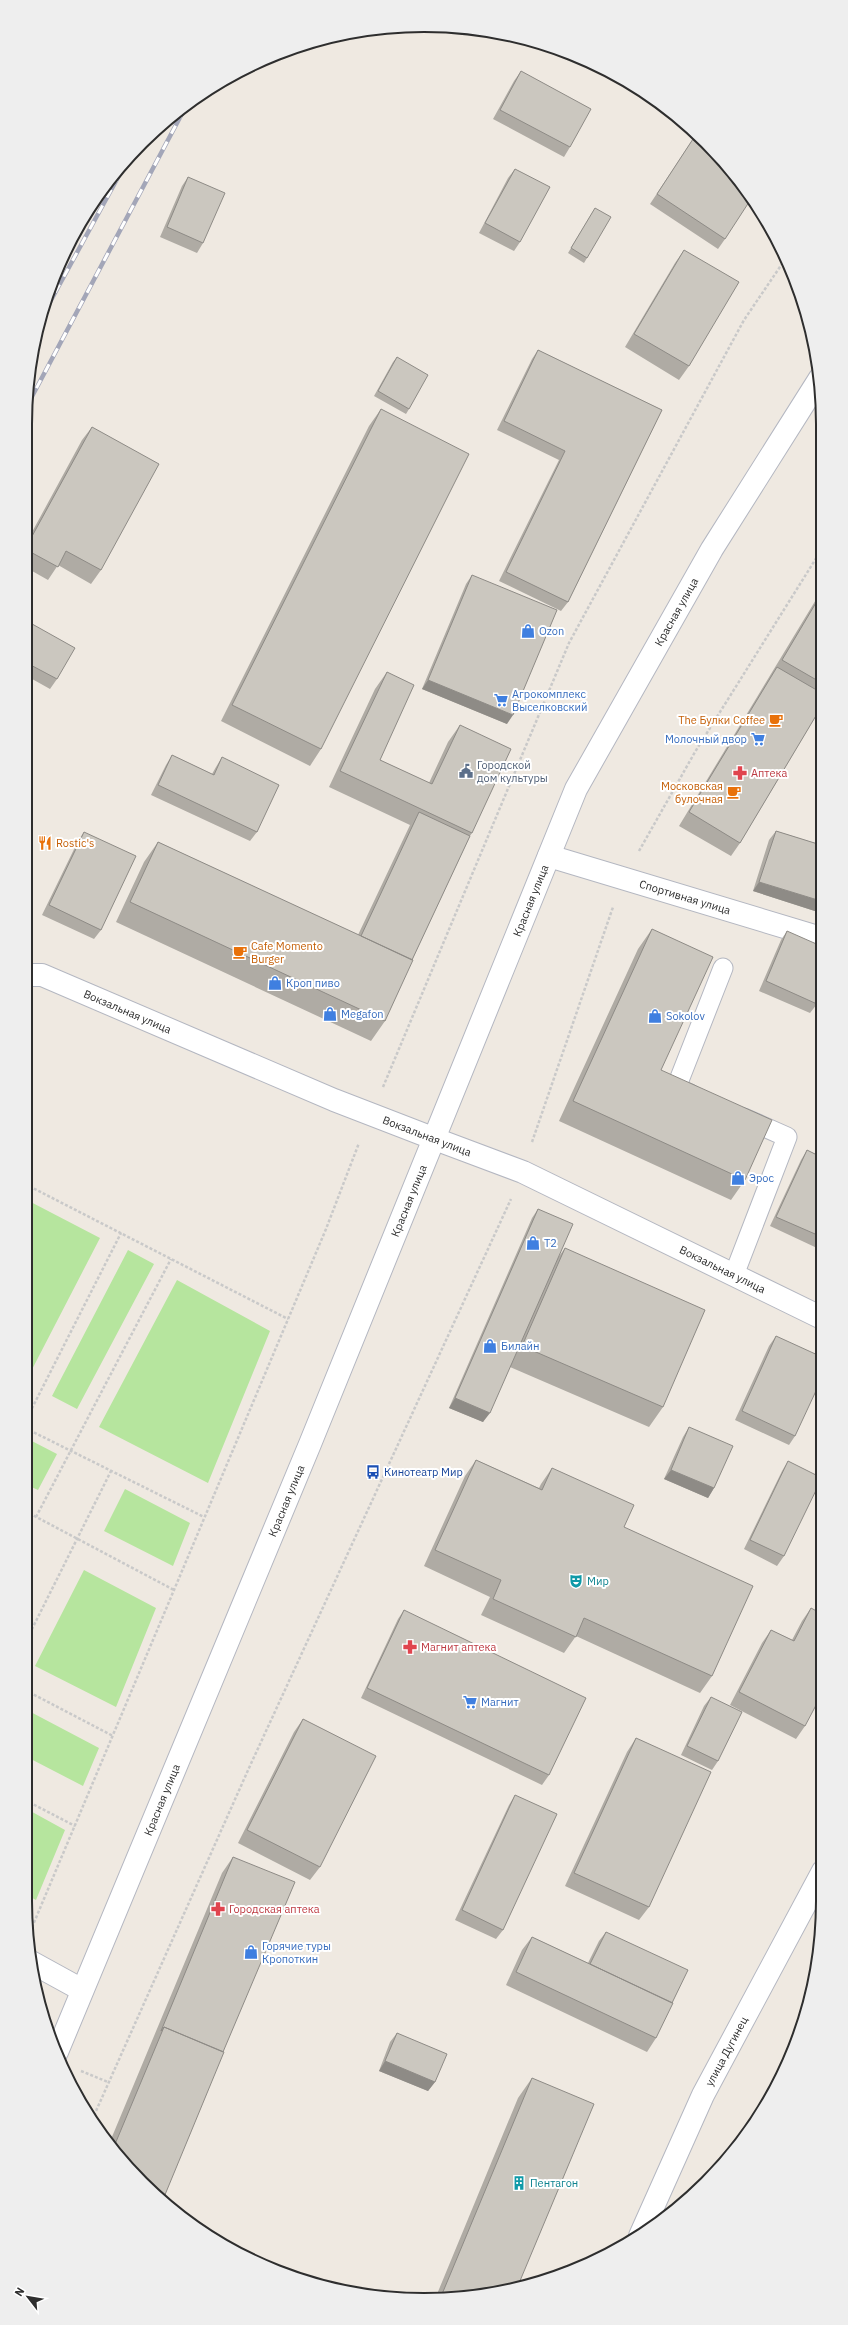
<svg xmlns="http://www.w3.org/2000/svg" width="848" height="2325" viewBox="0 0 848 2325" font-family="'IBM Plex Sans',sans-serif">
  <rect width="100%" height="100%" fill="#efe9e1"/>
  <path fill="#b6e59e" d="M25,1199l75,39 -75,145z
    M128,1250l26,14 -77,145 -25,-13z
    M177,1280l93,51 -62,152 -109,-56z
    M26,1438l31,16 -19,36 -13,-6z
    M125,1489l65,34 -17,43 -69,-35z
    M84,1570l72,38 -40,99 -81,-41z
    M25,1709l74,39 -16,38 -58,-30z
    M25,1808l40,22 -29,70 -11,-6z"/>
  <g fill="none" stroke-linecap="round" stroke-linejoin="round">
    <defs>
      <path id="lane" d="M690,1094l-14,-6 47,-120
        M734,1275l53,-138 -43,-19"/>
      <g id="street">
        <path id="s1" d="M549,856l272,82"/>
        <path id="s2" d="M25,975h17l292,125 101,39"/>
        <path d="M31,1962l51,28"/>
        <path id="s3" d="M640,2236l63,-141 120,-224"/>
      </g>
      <g id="secondary">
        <path id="s4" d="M435,1139l88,33 299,146"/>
        <path id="s5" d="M57,2052l253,-608 266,-655 136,-240 108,-171"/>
      </g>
    </defs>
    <use href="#lane" stroke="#b4b7c1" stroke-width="21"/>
    <use href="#street" stroke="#b4b7c1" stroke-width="24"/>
    <use href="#secondary" stroke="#b4b7c1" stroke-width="24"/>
    <path stroke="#c9c9c9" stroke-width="2.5" stroke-dasharray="3 2" stroke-linecap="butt" d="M639,851l56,-99 125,-200
      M383,1087l186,-444 175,-323 42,-62
      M532,1142l81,-235
      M25,1184l263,135
      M25,1422l96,-189
      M25,1428l179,89
      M25,1511l149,79
      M36,1517l135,-258
      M25,1643l86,-172
      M25,1690l88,46
      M25,1800l50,26
      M30,1932l296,-703 33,-86
      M81,2071l27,11
      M92,2120l157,-352 262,-569"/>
    <use href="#lane" stroke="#fff" stroke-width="19"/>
    <use href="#street" stroke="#fff" stroke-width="22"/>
    <use href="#secondary" stroke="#fff" stroke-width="22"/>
    <defs>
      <path id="rail" d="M38,324l90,-165
        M28,404l158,-298"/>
    </defs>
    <use href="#rail" stroke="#a3a6b8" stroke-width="4.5"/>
    <use href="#rail" stroke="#fff" stroke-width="3" stroke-dasharray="9" stroke-linecap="butt"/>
  </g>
  <path fill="#afaba4" d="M521,71l49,76 -6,10 -71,-38 21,-38z
    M693,139l32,100 -7,10 -68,-45z
    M515,169l5,73 -6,9 -35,-18 29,-55z
    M188,177l15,66 -6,10 -37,-16 22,-51z
    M595,208l-8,50 -3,5 -16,-10z
    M684,250l5,116 -10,14 -54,-33 50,-84z
    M538,350l124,60 -94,192 -7,9 -62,-30 60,-121 -62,-30 35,-71z
    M397,357l12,52 -3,5 -32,-18 19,-34z
    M381,409l-60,340 -11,17 -89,-45 148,-295z
    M92,427l9,143 -10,14 -33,-19 -10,15 -23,-13v-22l57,-105z
    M472,575l35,149 -85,-35 44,-105z
    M820,593v116l-80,134 -9,13 -52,-30z
    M25,620l32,59 -7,10 -25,-14z
    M387,672l-7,88 49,23 19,-41 12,-17 12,108 -2,3 -58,124 -27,61 -14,20 -255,-119 28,-60 14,-20 200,93 52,-110 -81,-38 46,-98z
    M172,755l40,19 4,-7 6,-10 35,75 -7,9 -99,-46 15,-30z
    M776,831l45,14v68l-68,-22 16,-51z
    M84,832l17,98 -7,9 -52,-24 36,-74z
    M652,929l9,141 84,110 -14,20 -172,-79 79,-172z
    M787,931l30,73 -7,9 -51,-22 22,-51z
    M807,1150l14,7 1,84 -5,7 -47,-22 31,-66z
    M538,1209l19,50 8,-11 98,159 -14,20 -139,-60 -27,55 -34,-14 83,-190z
    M776,1336l19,100 -6,9 -54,-25 34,-74z
    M822,1401v18l-7,-3z
    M689,1427l25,61 -6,10 -44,-19 19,-42z
    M476,1460l63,28 2,-4 11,-16 72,59 88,149 -12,17 -124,-57 -12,17 -83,-38 9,-18 -66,-31 41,-90z
    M788,1461l-4,95 -7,10 -33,-17 38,-78z
    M822,1569v12l-5,-3z
    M811,1608l-6,118 -9,13 -66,-34 32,-62 9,-13 21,10 10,-19z
    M404,1610l145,165 -7,10 -181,-87 37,-79z
    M711,1697l7,64 -6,9 -31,-15 23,-49z
    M303,1719l17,148 -10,13 -72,-37 56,-111z
    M636,1738l13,169 -10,13 -74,-34 62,-134z
    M515,1795l-12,135 -7,9 -41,-19 54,-115z
    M233,1857l-109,307 -15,-20 113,-271z
    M606,1932l50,106 -9,14 -141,-67 16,-35 10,-13 56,26 11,-22z
    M397,2033l38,49 -7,9 -49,-20 11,-29z
    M532,2078l-82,221h-15l83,-201z"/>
  <path fill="#8e8b86" d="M428,680l85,35 -6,9 -85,-35z
    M759,882l62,19v12l-68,-22z
    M455,1398l35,15 -7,9 -34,-14z
    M671,1470l43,18 -6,10 -44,-19z
    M385,2061l50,21 -7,9 -49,-20z"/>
  <path fill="#cbc7bf" stroke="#8e8b86" d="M521,71l70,38 -21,38 -70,-37z
    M693,139l22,14 9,8 27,38 -26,40 -68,-45z
    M515,169l35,18 -30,55 -35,-19z
    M188,177l37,16 -22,50 -36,-16z
    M595,208l16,9 -24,41 -16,-10z
    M684,250l55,32 -50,84 -55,-32z
    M538,350l124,60 -94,192 -62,-30 59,-121 -61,-30z
    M397,357l31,18 -19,34 -31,-18z
    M381,409l88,45 -148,295 -89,-44z
    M92,427l67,37 -58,106 -35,-19 -8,16 -33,-18z
    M472,575l85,35 -44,105 -85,-35z
    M820,596v86l-38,-22z
    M25,620l50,28 -18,31 -32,-17z
    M777,667l43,25v17l-80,134 -51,-31z
    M387,672l27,13 -34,75 52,24 28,-59 51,24 -39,84 -132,-62z
    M172,755l42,20 8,-18 57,28 -22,47 -99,-47z
    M419,812l51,24 -58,124 -51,-24z
    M776,831l45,14v56l-62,-19z
    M84,832l52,24 -35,74 -52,-25z
    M158,842l255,118 -28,61 -255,-119z
    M652,929l61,28 -52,113 111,50 -27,60 -172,-79z
    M787,931l34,15v48l-4,10 -51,-23z
    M807,1150l14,7 1,80 -46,-20z
    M538,1209l35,15 -83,189 -35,-15z
    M565,1248l140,62 -42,97 -141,-61z
    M776,1336l46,21v21l-27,58 -53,-25z
    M689,1427l44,19 -19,42 -43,-18z
    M476,1460l66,30 10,-22 82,37 -10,22 129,59 -41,90 -128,-58 -8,19 -83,-38 8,-19 -66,-30z
    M788,1461l34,17 -38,78 -34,-16z
    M811,1608l11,6 1,78 -18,34 -66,-34 32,-62 23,11z
    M404,1610l182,88 -37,77 -182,-87z
    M711,1697l31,15 -24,49 -31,-15z
    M303,1719l73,37 -56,111 -73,-37z
    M636,1738l75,34 -62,135 -75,-34z
    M515,1795l42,19 -54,116 -41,-20z
    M233,1857l62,25 -72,170 -59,-25 -3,4z
    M606,1932l82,38 -16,33 -82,-39z
    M532,1937l141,66 -17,35 -140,-66z
    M164,2027l60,25 -62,150 -38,-38 -11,-15z
    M397,2033l50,21 -12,28 -50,-21z
    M532,2078l62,26 -77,184 -15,4 -52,7h-10z"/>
  <defs>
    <symbol id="shop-bare" viewBox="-9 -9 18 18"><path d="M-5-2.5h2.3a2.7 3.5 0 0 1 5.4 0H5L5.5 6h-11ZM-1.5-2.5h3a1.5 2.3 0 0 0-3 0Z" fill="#3f7fe0" stroke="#fff" stroke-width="2.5" paint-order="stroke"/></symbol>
    <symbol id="supermarket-bare" viewBox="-9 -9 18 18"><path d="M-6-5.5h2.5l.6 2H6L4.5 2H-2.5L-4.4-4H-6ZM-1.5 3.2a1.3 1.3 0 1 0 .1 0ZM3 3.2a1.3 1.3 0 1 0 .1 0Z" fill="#3f7fe0" stroke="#fff" stroke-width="2.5" paint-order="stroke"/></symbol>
    <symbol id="cafe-bare" viewBox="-9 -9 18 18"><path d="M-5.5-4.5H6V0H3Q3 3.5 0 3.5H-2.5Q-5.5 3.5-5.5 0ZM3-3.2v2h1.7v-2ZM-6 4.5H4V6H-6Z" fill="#e8710a" stroke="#fff" stroke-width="2.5" paint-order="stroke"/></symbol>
    <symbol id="civic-bare" viewBox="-9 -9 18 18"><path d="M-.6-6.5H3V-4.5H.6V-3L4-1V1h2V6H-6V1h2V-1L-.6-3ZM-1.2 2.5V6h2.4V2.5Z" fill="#5c6f8a" stroke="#fff" stroke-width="2.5" paint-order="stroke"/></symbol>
    <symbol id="pharmacy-bare" viewBox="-9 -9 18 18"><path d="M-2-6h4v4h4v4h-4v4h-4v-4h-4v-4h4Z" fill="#e0444e" stroke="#fff" stroke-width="2.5" paint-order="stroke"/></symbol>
    <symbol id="restaurant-bare" viewBox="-9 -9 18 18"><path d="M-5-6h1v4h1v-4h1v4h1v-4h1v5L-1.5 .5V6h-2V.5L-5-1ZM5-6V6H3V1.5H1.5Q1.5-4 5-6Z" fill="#e8710a" stroke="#fff" stroke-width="2.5" paint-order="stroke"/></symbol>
    <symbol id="bus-bare" viewBox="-9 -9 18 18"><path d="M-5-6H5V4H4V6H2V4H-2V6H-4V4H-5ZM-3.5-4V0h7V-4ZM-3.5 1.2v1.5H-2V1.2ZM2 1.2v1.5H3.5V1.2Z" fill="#1a4fb4" stroke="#fff" stroke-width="2.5" paint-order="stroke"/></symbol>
    <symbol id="theatre-bare" viewBox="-9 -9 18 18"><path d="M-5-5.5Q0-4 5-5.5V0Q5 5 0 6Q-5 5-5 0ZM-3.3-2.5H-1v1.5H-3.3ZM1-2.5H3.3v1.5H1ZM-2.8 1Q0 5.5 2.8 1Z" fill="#0f9aa8" stroke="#fff" stroke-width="2.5" paint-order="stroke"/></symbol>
    <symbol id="building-bare" viewBox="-9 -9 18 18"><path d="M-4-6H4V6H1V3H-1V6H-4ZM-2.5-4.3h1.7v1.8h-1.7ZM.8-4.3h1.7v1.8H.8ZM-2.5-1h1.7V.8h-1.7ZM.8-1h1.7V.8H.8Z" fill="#0f9aa8" stroke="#fff" stroke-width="2.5" paint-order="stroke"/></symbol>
  </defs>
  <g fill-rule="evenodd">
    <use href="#shop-bare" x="518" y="621" width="20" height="20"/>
    <use href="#supermarket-bare" x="491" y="690" width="20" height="20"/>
    <use href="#cafe-bare" x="766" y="710" width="20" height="20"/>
    <use href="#supermarket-bare" x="748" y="729" width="20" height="20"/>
    <use href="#civic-bare" x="456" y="761" width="20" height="20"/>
    <use href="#pharmacy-bare" x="730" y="763" width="20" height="20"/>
    <use href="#cafe-bare" x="724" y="782" width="20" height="20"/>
    <use href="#restaurant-bare" x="35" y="833" width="20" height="20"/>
    <use href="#cafe-bare" x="230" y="942" width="20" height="20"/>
    <use href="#shop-bare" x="265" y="973" width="20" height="20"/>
    <use href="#shop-bare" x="320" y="1004" width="20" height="20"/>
    <use href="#shop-bare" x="645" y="1006" width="20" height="20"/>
    <use href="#shop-bare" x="728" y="1168" width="20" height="20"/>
    <use href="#shop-bare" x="523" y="1233" width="20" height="20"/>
    <use href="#shop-bare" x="480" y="1336" width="20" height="20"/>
    <use href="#bus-bare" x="363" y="1462" width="20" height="20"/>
    <use href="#theatre-bare" x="566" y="1571" width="20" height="20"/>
    <use href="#pharmacy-bare" x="400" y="1637" width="20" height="20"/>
    <use href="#supermarket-bare" x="460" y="1692" width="20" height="20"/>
    <use href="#pharmacy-bare" x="208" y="1899" width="20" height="20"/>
    <use href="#shop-bare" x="241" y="1942" width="20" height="20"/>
    <use href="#building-bare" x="509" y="2173" width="20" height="20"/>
  </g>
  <g text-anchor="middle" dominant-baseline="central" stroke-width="4" stroke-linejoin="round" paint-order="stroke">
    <g font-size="11" fill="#2e2e2e" stroke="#fff">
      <text stroke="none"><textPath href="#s5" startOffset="1569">Красная улица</textPath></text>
      <text stroke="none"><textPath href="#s1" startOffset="142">Спортивная улица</textPath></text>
      <text stroke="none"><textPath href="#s5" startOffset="1245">Красная улица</textPath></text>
      <text stroke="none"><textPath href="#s2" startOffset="110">Вокзальная улица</textPath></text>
      <text transform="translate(427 1136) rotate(21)">Вокзальная улица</text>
      <text stroke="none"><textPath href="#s5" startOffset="921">Красная улица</textPath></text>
      <text stroke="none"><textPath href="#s4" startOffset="316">Вокзальная улица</textPath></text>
      <text stroke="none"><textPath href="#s5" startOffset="597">Красная улица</textPath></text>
      <text stroke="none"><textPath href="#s5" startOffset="273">Красная улица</textPath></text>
      <text stroke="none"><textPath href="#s3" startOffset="204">улица Дугинец</textPath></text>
    </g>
    <g font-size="11" fill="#366cbe" stroke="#fff" text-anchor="start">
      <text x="539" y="631">Ozon</text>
      <text x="512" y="694">Агрокомплекс<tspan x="512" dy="13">Выселковский</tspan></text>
      <text x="747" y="739" text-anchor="end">Молочный двор</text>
      <text x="286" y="983">Кроп пиво</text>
      <text x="341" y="1014">Megafon</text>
      <text x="666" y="1016">Sokolov</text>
      <text x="749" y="1178">Эрос</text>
      <text x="544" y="1243">T2</text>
      <text x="501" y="1346">Билайн</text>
      <text x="481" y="1702">Магнит</text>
      <text x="262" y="1946">Горячие туры<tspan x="262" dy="13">Кропоткин</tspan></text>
    </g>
    <g font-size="11" fill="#c56008" stroke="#fff" text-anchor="end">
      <text x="765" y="720">The Булки Coffee</text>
      <text x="723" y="786">Московская<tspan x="723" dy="13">булочная</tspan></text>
      <text x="56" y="843" text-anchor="start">Rostic's</text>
      <text x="251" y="946" text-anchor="start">Cafe Momento<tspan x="251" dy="13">Burger</tspan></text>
    </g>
    <g font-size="11" fill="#4e5e75" stroke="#fff" text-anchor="start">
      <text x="477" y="765">Городской<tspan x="477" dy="13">дом культуры</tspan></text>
    </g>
    <g font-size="11" fill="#be3a42" stroke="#fff" text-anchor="start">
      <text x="751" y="773">Аптека</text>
      <text x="421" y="1647">Магнит аптека</text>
      <text x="229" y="1909">Городская аптека</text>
    </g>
    <g font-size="11" fill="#164399" stroke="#fff" text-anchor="start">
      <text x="384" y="1472">Кинотеатр Мир</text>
    </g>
    <g font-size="11" fill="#0d838f" stroke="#fff" text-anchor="start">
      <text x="587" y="1581">Мир</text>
      <text x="530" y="2183">Пентагон</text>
    </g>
  </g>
  <path d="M0 0H848V2325H0ZM424 32H424A392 392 0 0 1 816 424V1901A392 392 0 0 1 424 2293H424A392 392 0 0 1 32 1901V424A392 392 0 0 1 424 32Z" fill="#eee" fill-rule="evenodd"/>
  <path fill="none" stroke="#2e2e2e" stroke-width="2" d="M424 32H424A392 392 0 0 1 816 424V1901A392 392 0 0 1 424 2293H424A392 392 0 0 1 32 1901V424A392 392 0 0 1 424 32Z"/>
  <g transform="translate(28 2297) rotate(301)" stroke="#ffffff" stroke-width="3" paint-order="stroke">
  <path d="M0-3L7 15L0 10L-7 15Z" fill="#2e2e2e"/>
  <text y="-6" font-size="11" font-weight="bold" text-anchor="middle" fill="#2e2e2e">N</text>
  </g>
</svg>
